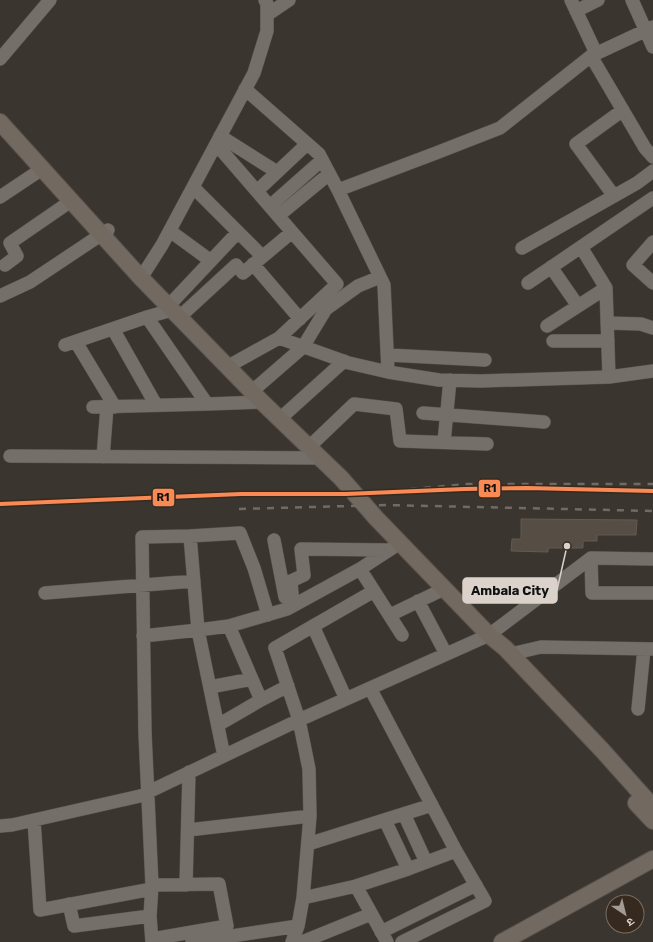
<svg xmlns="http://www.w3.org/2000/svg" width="653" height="942" viewBox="0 0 653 942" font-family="Rubik,'Noto Sans Devanagari',sans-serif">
  <rect width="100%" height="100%" fill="#3b352f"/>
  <path fill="#564d44" stroke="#615b56" d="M521,519l116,1 -1,15h-39v6h-14v7h-35v4l-37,-1 1,-12h9z"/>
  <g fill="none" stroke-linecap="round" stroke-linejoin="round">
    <defs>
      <path id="minor" d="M571,0l25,53
        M632,0l21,47
        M576,11l22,-11
        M267,15l22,-15
        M591,56l54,92 8,9
        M0,59l50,-59
        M245,89l74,65 19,36 46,95 4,87
        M220,136l57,36
        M216,144l121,140 -58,54
        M193,187l69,69
        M338,190l98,-37 64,-25 91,-72 62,-29
        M257,191l50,-47
        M614,196l-38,-52 47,-34
        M0,197l42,-28
        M270,206l52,-46
        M278,216l51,-42
        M170,231l41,30
        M653,242l-20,23 20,18
        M581,247l25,41 3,89
        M522,248l115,-65 16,-12
        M253,264l47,55
        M5,265l12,-9 -7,-13 61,-42
        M551,267l27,39
        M141,278l21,-33 92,-172 13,-42v-27l-2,-4
        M528,283l125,-85
        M0,296l30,-14 78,-52
        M174,300l64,-68
        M185,312l51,-47 7,8 49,-41
        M147,317l60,87
        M607,323l34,1 12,4
        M547,326l59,-38
        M113,329l43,76
        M553,341h55
        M76,342l39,65
        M65,345l82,-28 25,-7
        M388,355l97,5
        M228,367l6,-4 45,-25 70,25 39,9 51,8 42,1 128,-4 44,-6
        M257,387l46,-40 23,-38 32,-23 22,-9
        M93,407l114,-3 55,-2
        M423,413l121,9
        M283,416l61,-55
        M444,442l6,-62
        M309,447l45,-43 42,5 4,32 87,3
        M10,456l310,2
        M103,457l4,-50
        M190,536l8,94 26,126
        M274,540l11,57
        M591,558l1,35h61
        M360,569l42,66
        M45,593l149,-12
        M418,601l28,53
        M293,606l-2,-25 13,-6 -3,-26 87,1
        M390,615l54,-26
        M229,626l32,74
        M313,626l33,73
        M143,636l55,-6 31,-4 58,-17 73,-40 40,-26
        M511,654l30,-7 112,2
        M210,687l42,-8
        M370,688l86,163 29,50 -83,41
        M638,709l6,-60
        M218,725l43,-25 27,-14
        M404,814l22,48
        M34,820l6,90 112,-21
        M385,820l23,49
        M0,826l12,-1 128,-29 159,-76 190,-85 102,-77 62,1
        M188,830l122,-14
        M308,844l124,-39
        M186,885l3,-113
        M356,886l31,56
        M303,898l53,-12 52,-17 48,-18
        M69,904l5,22 76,-10
        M381,932l95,-47
        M152,939l75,-13 -8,-42 -67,1
        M152,942l-2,-26 2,-31 -7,-152 -3,-196 48,-1 50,-3 14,35 14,47
        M192,942l106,-16
        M292,942l6,-16 5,-28 7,-82 -1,-47 -10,-49 -24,-72 99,-57
        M302,942l69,-28"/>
      <path id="major" d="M0,122l141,156 121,124 79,76 35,40 113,117 16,13 97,102 51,57
        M636,803l17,18
        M502,942l151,-83"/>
    </defs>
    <use href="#minor" stroke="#5a534e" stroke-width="14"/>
    <use href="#major" stroke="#5a534e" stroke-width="18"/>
    <use href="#minor" stroke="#756f6a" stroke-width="13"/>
    <use href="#major" stroke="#726a61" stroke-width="16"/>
    <path stroke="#706b66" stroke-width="2.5" stroke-dasharray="7 7" stroke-linecap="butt" d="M354,494l114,-10h185
      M239,509l147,-4 267,6"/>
    <defs>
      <path id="rail-1" d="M0,504l241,-10h105l118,-5 63,-1 126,3"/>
    </defs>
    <use href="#rail-1" stroke="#362a1f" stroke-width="7"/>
    <use href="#rail-1" stroke="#f98a56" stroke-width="4"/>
  </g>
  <path fill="none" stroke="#dbd2cb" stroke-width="1.5" d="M567 546L557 590"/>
  <circle fill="#dbd2cb" stroke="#362a1f" stroke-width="1.5" cx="567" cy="546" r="4"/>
  <rect fill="#dbd2cb" stroke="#dbd2cb" stroke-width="1.5" x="463" y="578" width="94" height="25" rx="4"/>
  <g font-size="13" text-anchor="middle" font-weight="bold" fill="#111">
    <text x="510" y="595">Ambala City</text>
  </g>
  <g stroke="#362a1f" stroke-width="1.5">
    <rect x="478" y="479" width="23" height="19" rx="4" fill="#f98a56"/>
    <rect x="152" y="488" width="23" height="19" rx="4" fill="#f98a56"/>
  </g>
  <g font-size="11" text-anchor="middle" font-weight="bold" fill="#111">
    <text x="490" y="492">R1</text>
    <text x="163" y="501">R1</text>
  </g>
  <g transform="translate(625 914) rotate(145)"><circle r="19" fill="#362a1f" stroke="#786d64"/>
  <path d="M0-3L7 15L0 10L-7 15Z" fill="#a39b94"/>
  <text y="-6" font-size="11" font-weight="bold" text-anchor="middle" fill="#dbd2cb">उ</text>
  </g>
</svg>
